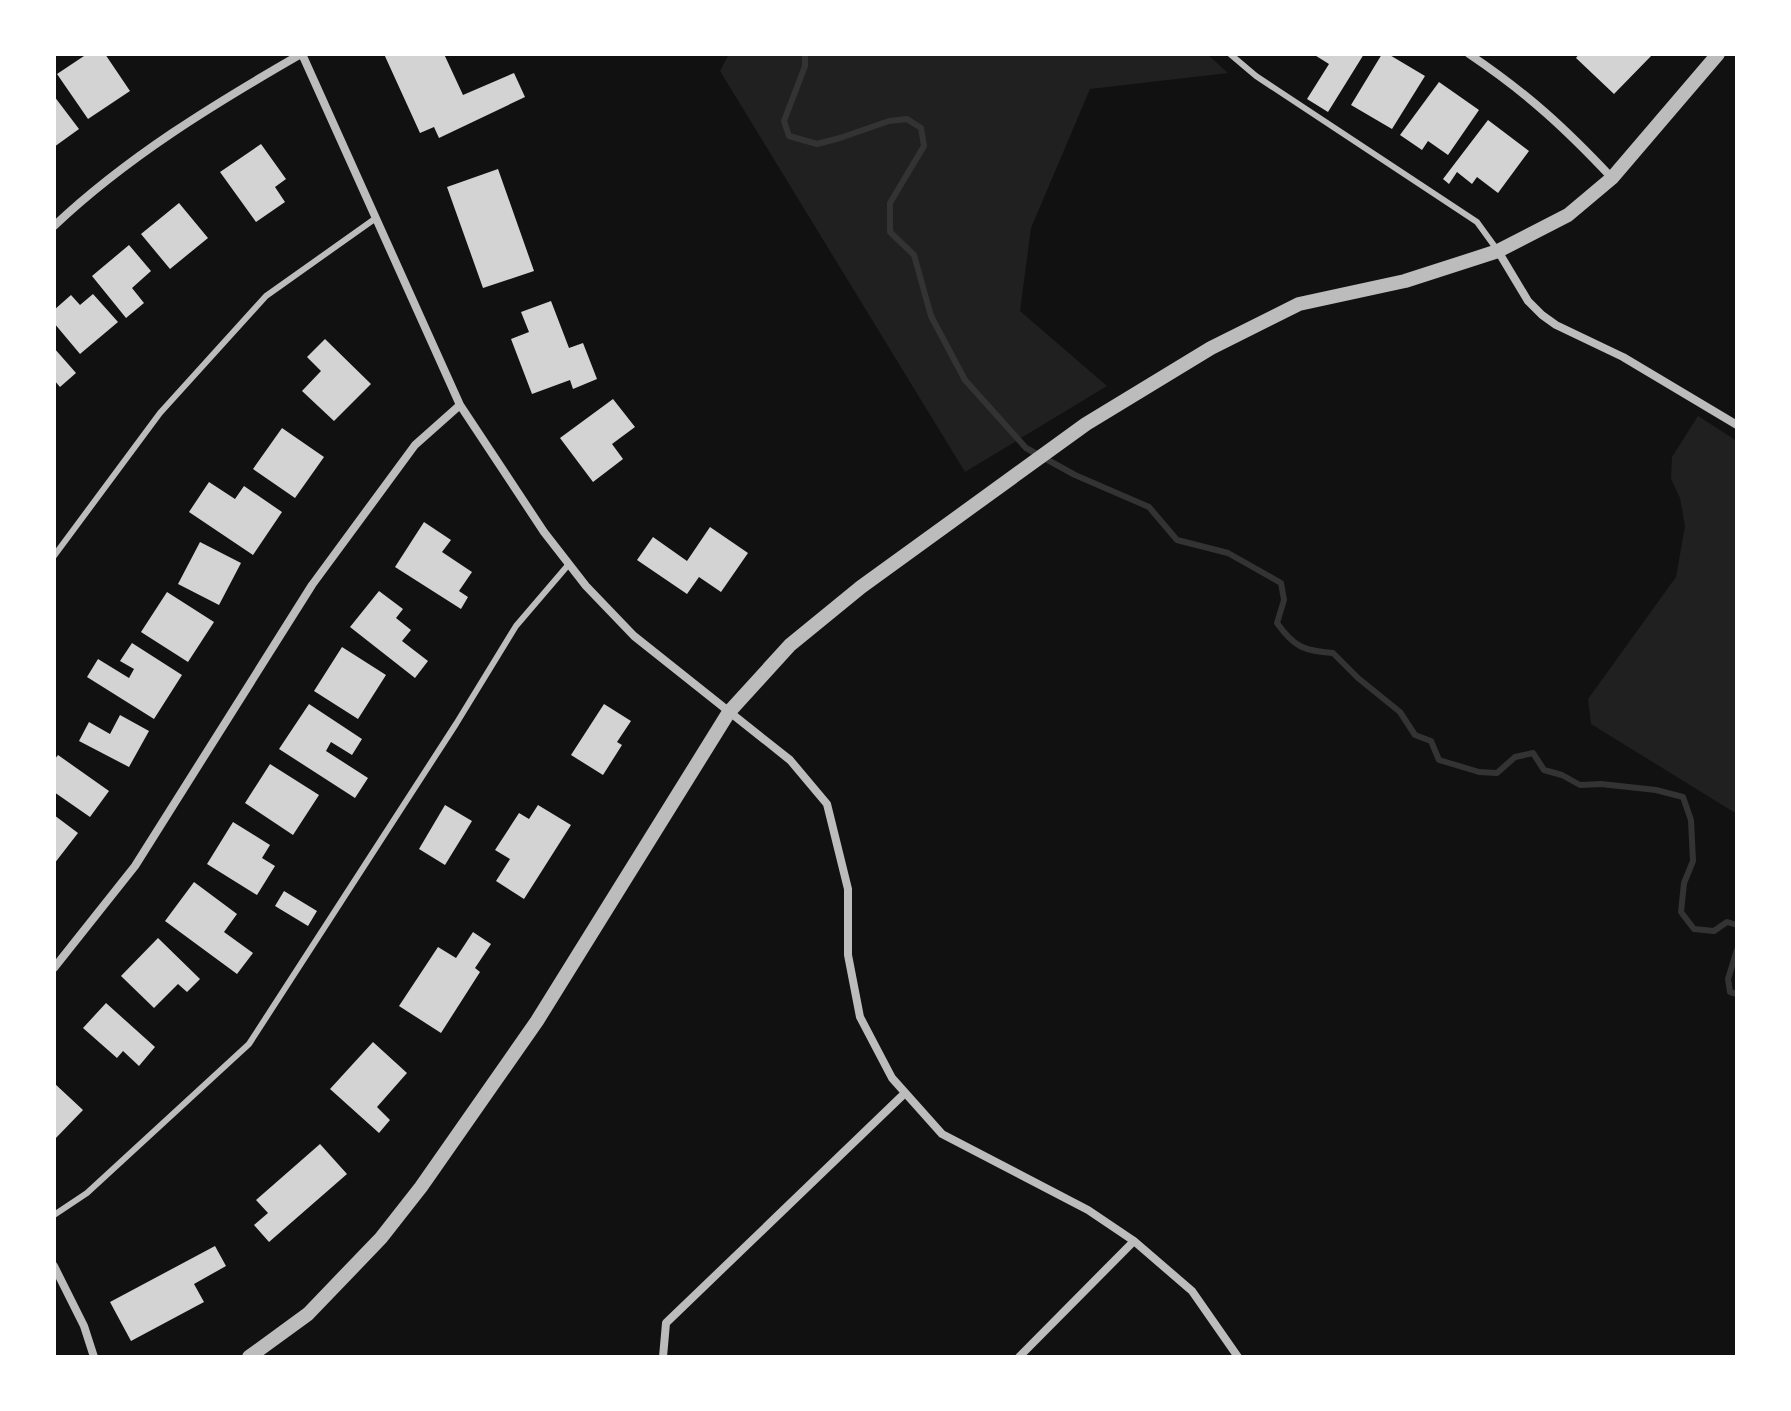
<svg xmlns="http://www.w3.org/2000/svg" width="1791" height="1411" viewBox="0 0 1791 1411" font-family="'Golos Text',sans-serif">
  <rect width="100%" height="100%" fill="#111"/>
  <path fill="#202020" d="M729,54h478l21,19 -138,16 -59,139 -11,83 87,75 -142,86 -245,-401z
    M1698,416l39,25v373l-146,-90 -3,-25 88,-122 9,-51 -5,-28 -9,-19 1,-22z"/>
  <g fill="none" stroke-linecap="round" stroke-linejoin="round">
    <path stroke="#333" stroke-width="6" d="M805,54v12l-21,55 5,15 28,8 23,-6 49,-17 18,-2 14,9 3,18 -34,57v29l24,23 17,61 34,64 61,68 49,27 74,32 28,33 51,13 53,30 3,17 -7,23c17,24 27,28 56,30l25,25 42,34 15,23 16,6 8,19 40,12 18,1 18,-16 18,-4 11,17 18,5 18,10 21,-1 55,6 27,7 8,23 2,41 -9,22 -3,29 13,17 20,2 13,-9 10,3
      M1737,950l-9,29 2,13 7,2"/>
  </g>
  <path fill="#d3d3d3" d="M87,54h18l25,37 -42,28 -31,-45z
    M384,54h60l19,41 51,-22 11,24 -86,41 -5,-11 -14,6z
    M1313,54h51l-36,58 -21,-13 22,-35z
    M1382,54h6l37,22 -33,53 -41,-24z
    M1579,54h74l-39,40 -38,-36z
    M1439,82l40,28 -31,45 -20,-14 -6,9 -22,-15z
    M54,96l25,33 -25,18z
    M1488,120l41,31 -31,42 -21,-16 -5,7 -15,-12 -8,12 -6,-5z
    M261,144l25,35 -11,8 10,15 -29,20 -36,-50z
    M498,169l36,102 -51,17 -36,-101z
    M179,203l29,35 -38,31 -29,-35z
    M129,245l22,26 -19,17 12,15 -18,15 -34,-42z
    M93,294l25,28 -38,32 -26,-31v-13l17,-15 9,10z
    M551,301l18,47 14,-5 14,36 -24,10 -3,-9 -38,14 -21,-55 18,-7 -8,-20z
    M325,339l46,45 -37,37 -32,-30 19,-20 -14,-14z
    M54,348l22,25 -16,14 -6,-7z
    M613,399l22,28 -23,17 11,15 -30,23 -33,-44z
    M282,428l42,29 -29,41 -42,-29z
    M209,482l26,17 9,-13 38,26 -29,43 -64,-43z
    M424,522l27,18 -9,12 30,20 -13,19 9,6 -7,12 -66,-42z
    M710,527l38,26 -27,39 -22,-15 -12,17 -50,-34 16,-23 34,24z
    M200,542l41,21 -22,42 -41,-21z
    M379,591l24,18 -7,9 15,12 -9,11 26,20 -13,17 -65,-51z
    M167,592l47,30 -26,40 -47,-30z
    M132,643l50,32 -28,44 -67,-42 11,-18 31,19 5,-9 -14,-8z
    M342,647l44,28 -28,44 -44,-28z
    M309,704l53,35 -10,16 -21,-13 -5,9 42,27 -13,20 -76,-49z
    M604,704l27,17 -14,21 5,3 -19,30 -32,-20z
    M120,715l29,16 -20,36 -50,-26 10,-19 21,12z
    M58,755l51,36 -19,26 -36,-25v-32z
    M270,764l49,31 -26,40 -48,-32z
    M445,805l27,16 -27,44 -26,-16z
    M538,805l33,20 -47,74 -28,-18 14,-22 -15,-9 24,-37 10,6z
    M54,815l24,18 -24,31z
    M233,822l37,23 -8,13 13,8 -18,29 -50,-31z
    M194,882l43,32 -13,18 29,21 -16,21 -72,-53z
    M284,891l33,20 -9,15 -33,-20z
    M473,932l18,12 -16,24 5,4 -39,61 -42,-27 39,-59 18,11z
    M158,938l42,41 -13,13 -9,-8 -24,24 -33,-32z
    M106,1003l49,44 -16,19 -16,-15 -6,7 -34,-30z
    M373,1042l34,31 -30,34 13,13 -11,13 -49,-44z
    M54,1083l29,27 -29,30z
    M320,1144l27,30 -78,68 -15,-17 14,-12 -12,-13z
    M215,1246l11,20 -32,18 10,18 -73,39 -21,-39z"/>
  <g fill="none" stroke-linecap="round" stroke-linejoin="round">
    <path stroke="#bcbcbc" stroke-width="6" d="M1230,54l26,22 221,146 21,29
      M54,556l106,-143 106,-117 110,-78
      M54,1215l33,-22 162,-149 207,-320 60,-98 53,-62"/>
    <path stroke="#bcbcbc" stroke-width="8" d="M302,54l158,351 84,127 42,54 48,50 156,124 37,44 21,85v66l12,62 32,61 50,56 146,76 46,31 58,50 46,66
      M1469,54c58,39 96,74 143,124
      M54,226c73,-69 160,-122 247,-172
      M1498,251l30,50 14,14 14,10 67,32 114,68
      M54,968l81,-102 177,-281 103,-140 45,-40
      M54,1266l30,60 10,31
      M663,1357l3,-34 239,-230
      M1019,1357l115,-116"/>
    <path stroke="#bcbcbc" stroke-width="14" d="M249,1357l59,-43 73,-76 40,-51 116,-166 192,-309 61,-67 71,-58 225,-163 125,-76 88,-44 106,-23 93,-30 70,-36 44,-37 106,-124"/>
  </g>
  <rect width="1791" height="1411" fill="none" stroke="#ffffff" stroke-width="112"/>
</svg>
